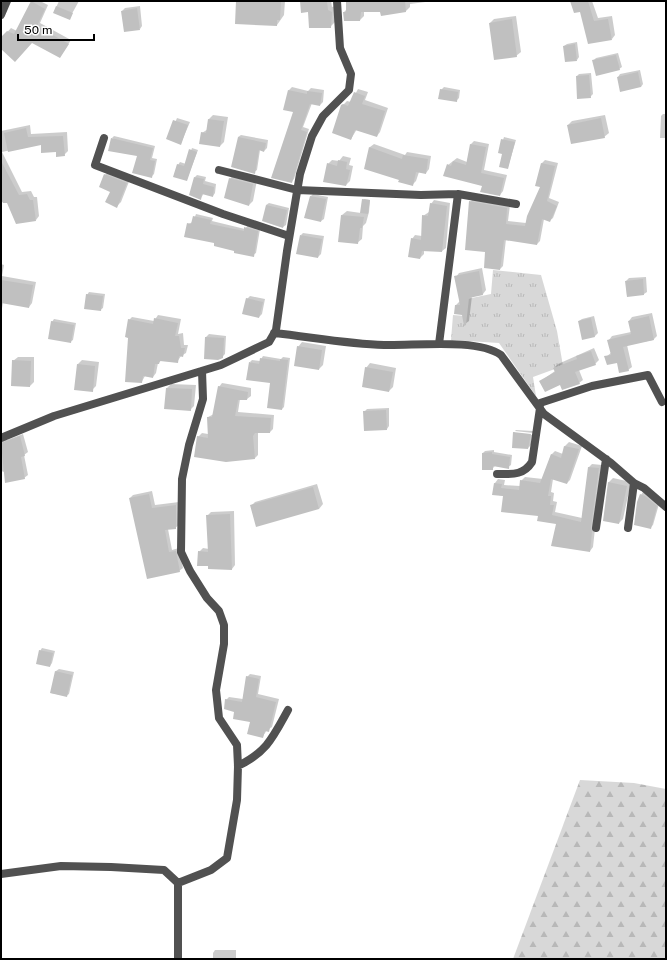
<svg xmlns="http://www.w3.org/2000/svg" width="667" height="960" viewBox="0 0 667 960" font-family="'Public Sans',sans-serif">
  <defs>
    <pattern id="grass-tufts" width="24" height="20" patternUnits="userSpaceOnUse"><rect width="24" height="20" fill="#d8d8d8"/><path d="M3 7l-1-3M5 7V3M7 7l1-3M15 17l-1-3M17 17v-4M19 17l1-3" fill="none" stroke="#b8b8b8"/></pattern>
    <pattern id="forest-firs" width="22" height="20" patternUnits="userSpaceOnUse"><rect width="22" height="20" fill="#d8d8d8"/><path d="M5 1l3.5 6h-7zM16 11l3.5 6h-7z" fill="#b8b8b8"/></pattern>
  </defs>
  <rect width="100%" height="100%" fill="#fff"/>
  <path fill="url(#grass-tufts)" d="M493,270l48,5 16,56 6,35 -30,11 3,19 -37,-53 -48,-3 2,-25 12,1 2,-17 24,-5z"/>
  <path fill="url(#forest-firs)" d="M580,780l54,3 32,6v170h-153z"/>
  <path fill="#0003" d="M32,1h8l8,4 -8,18 31,17 -11,17 -27,-15 -32,6v-9l10,-11 6,3z
    M59,1h20l-10,18 -15,-7z
    M237,1h48l-1,14 -7,10z
    M301,1h30l1,6 3,-1v16l-5,5 -21,-16z
    M347,1h86l-23,3v3l-4,4h-42v5l-4,4 -16,-8 3,-3z
    M572,1h20l6,17 14,-2 3,19 -3,4z
    M140,6l2,20 -2,3 -18,-18 3,-3z
    M516,16l5,36 -5,4 -26,-33 4,-4z
    M577,42l2,15 -2,3 -13,-14 3,-2z
    M618,53l4,14 -3,2 -26,-8 3,-3z
    M640,70l3,14 -2,3 -23,-10 2,-3z
    M591,73l2,21 -3,3 -13,-21 2,-2z
    M292,87l16,4 3,-3 13,2 -1,12 -3,3 -8,-2 -9,24 6,2 -15,50 -3,3 3,-71 -5,-21z
    M444,87l16,3 -1,8 -3,3 -15,-11z
    M358,89l10,3 -3,8 23,8 -8,24 -3,4 -20,-7 -6,10 -9,-33 5,-5 4,1z
    M663,114h3v24h-6l1,-22z
    M213,115l15,2 -4,25 -4,4 -18,-13 6,-4 1,-10z
    M605,115l4,18 -5,4 -36,-12 4,-4z
    M177,118l13,4 -9,21 -13,-4z
    M30,125l1,9 36,-2 1,19 -4,4 -22,-12 -40,9 20,40 9,-1 3,6h3l2,19 -3,4 -35,-22v-67z
    M241,135l27,5 -1,8 -3,3 -4,-1 -3,20 -3,2 -16,-35z
    M114,136l41,10 -3,12 5,1 -3,15 -3,3 -13,-22 -26,-17z
    M504,137l12,3 -8,27 -5,-14 -4,-1z
    M474,141l15,3 -5,26 23,5 -4,16 -3,4 -52,-30 9,-7 10,4 4,-18z
    M374,144l31,11 2,-3 24,4 -2,13 -3,4 -7,-1 -3,9 -3,3 -47,-16 4,-21z
    M192,148l6,2 -11,29 -9,-14 2,-3 6,2z
    M343,156l8,2 -2,7 4,1 -3,15 -4,4 -18,-21 4,-4 7,1z
    M545,160l13,3 -9,35 10,4 -6,16 -4,3 -5,-2 -4,22 -3,3 -31,-5 -3,27 -3,3 -14,-18 -16,-49 3,-3 37,6 -2,16 18,2 15,-36 1,-24z
    M109,171l21,8 -9,23 -4,4 -12,-31z
    M234,174l23,6 -4,21 -4,4 -19,-26z
    M197,175l9,2 -1,4 11,3 -1,9 -2,3 -9,-3 -3,5 -6,-21z
    M313,194l15,3 -4,22 -3,2 -11,-24z
    M364,199l6,1 -1,12 -3,11 -3,3 -1,13 -5,4 -15,-28 5,-4 14,2z
    M434,200l16,3 -4,45 -4,3 -18,-1v4l-4,4 -8,-19 3,-4 7,1 1,-20 6,-4 2,-8z
    M269,203l20,5 -3,17 -3,2 -17,-22z
    M196,214l17,4 -1,3 33,8 3,-4 12,4 -4,24 -3,2 -38,-12 -27,-19 5,-2z
    M303,233l21,3 -3,18 -3,3 -17,-22z
    M1,264l3,1 -2,11 34,6 -4,21 -3,4 -26,-5 -2,13z
    M482,268l4,22 -3,4 -11,2 -3,25 -4,3 -2,-10 -7,-9 4,-4 -4,-24 3,-4z
    M646,277l1,15 -3,2 -17,2 -1,-15 3,-3z
    M89,292l16,2 -2,14 -3,2 -13,-15z
    M250,296l15,3 -3,15 -3,3 -12,-18z
    M652,313l5,23 -4,4 -26,5 5,22 -4,3 -10,-9 -12,-4 6,-5 -3,-12 3,-4 19,-4 -2,-11 3,-4z
    M158,315l23,4 -3,15 5,-1 1,12h4l-2,8 -5,3 -4,6 -15,-2 -4,3 -2,10 -3,4 -8,-1 -4,7 -12,-46v-17l3,-3 22,4z
    M594,316l4,17 -3,3 -12,2 -4,-17 3,-2z
    M54,319l22,4 -3,17 -3,2 -18,-20z
    M209,334l17,2 -1,18 -3,3 -17,1 1,-21z
    M302,342l24,4 -3,19 -4,4 -21,-22z
    M594,348l5,12 -4,4 -16,6 4,10 -4,3 -38,-2 14,-10 -1,-3 4,-4z
    M263,356l18,3 2,-2 7,1 -6,49 -2,2 -10,-26 -22,-21 2,-2 8,1z
    M18,357h16v25l-4,4 -17,-25z
    M82,360l17,2 -3,24 -4,4 -14,-26z
    M370,363l26,5 -3,19 -4,4 -23,-23z
    M222,383l29,5v8l-4,3h-7l-2,13 36,3 -1,14 -3,3h-12v23l-3,3 -57,-21 4,-4 6,1v-17l6,-3 5,-27z
    M171,384l25,1 -2,21 -4,4 -25,-2 2,-20z
    M389,408v18l-2,3 -23,-17 3,-3z
    M516,430l17,1v2l-18,-2z
    M515,432v1l17,2 -1,10 -3,3 -14,-15z
    M23,434l5,18 -4,3 4,20 -4,3 -23,-7v-31h6z
    M569,442l13,4 -12,34 -3,3 -14,-4 -2,13 3,1 -1,8 4,1 -2,10 27,6 7,-51 3,-3 10,1 -9,82 -3,4 -32,-28 -19,-8 -35,-19 -11,-2 2,-11 3,-4 7,1 -1,5 16,1 1,-5 4,-4 18,2 8,-24 4,-4 8,3 2,-8z
    M494,450v2l18,3 -1,10 -3,2 -13,-1 -3,3 -9,-16 2,-2z
    M613,478l18,4 -8,37 -4,4 -15,-3 5,-38z
    M317,484l6,20 -4,5 -68,-3 4,-4z
    M152,491l3,14 24,-3v23l-4,3 -7,1 4,21 7,-2 4,20 -4,3 -49,-73 3,-3z
    M643,492l16,12 -6,21 -3,3 -9,-33z
    M234,511l1,54 -3,4 -23,-3 -10,-14 4,-4 6,1 -2,-33 4,-4z
    M42,648l13,3 -3,12 -2,3 -10,-15z
    M59,669l15,3 -5,22 -3,2 -15,-3 5,-22z
    M250,674l11,2 -3,18 21,5 -7,28 -5,3 -4,6 -12,-14 -16,-10 -9,-12 3,-3 14,2 4,-22z
    M215,950h21v9h-23v-6z"/>
  <path fill="#c0c0c0" d="M31,1l14,8 -8,17 32,18 -9,14 -28,-15 -17,19 -14,-13v-12l6,-6 7,3z
    M236,1h45l-1,19h-3v6l-42,-2z
    M300,1h27l1,9 4,2 -1,16h-22l-1,-16 -7,1z
    M346,1h59l1,11 -25,4 -1,-4h-19l-1,9h-16l-1,-9h3z
    M570,1h18l6,20 14,-2 4,21 -24,4 -8,-32 -6,1z
    M56,6l17,7 -3,7 -17,-7z
    M137,8l3,22 -16,2 -3,-21z
    M512,19l5,38 -23,3 -5,-37z
    M575,44l2,17 -12,1 -2,-16z
    M616,55l4,15 -24,6 -4,-16z
    M638,72l3,15 -21,5 -3,-15z
    M589,75l2,23 -14,1 -1,-23z
    M440,89l18,3 -1,10 -19,-3z
    M288,90l19,4v-3l15,2 -2,13 -10,-2 -9,26 6,2 -15,51 -21,-5 22,-66 -10,-2z
    M354,92l11,4 -3,8 23,7 -8,26 -22,-7 -4,10 -19,-7 9,-28 2,-1 5,2z
    M601,118l4,20 -34,6 -4,-19z
    M208,119l16,2 -4,26 -21,-3 2,-12 5,1z
    M173,120l15,5 -7,20 -15,-6z
    M26,128l2,9 35,-1 2,20 -9,1v-5l-15,1v-8l-33,7 -4,-19z
    M238,137l28,6 -2,9 -5,-2 -4,24 -24,-7z
    M111,138l42,10 -3,12 5,1 -3,17 -20,-5 5,-17 -29,-5z
    M501,139l14,3 -7,27 -9,-2 3,-13 -4,-1z
    M470,144l16,3 -5,26 23,5 -4,18 -20,-4 2,-6 -39,-10 4,-12 4,2 2,-5 13,4z
    M369,147l33,12 1,-4 25,4 -2,15 -10,-2 -3,14 -15,-4 1,-2 -35,-11z
    M189,149l8,3 -10,29 -14,-4 4,-13 7,2z
    M338,160l9,2 -1,7 4,1 -4,16 -23,-4 4,-19 10,3z
    M1,161l18,34 8,-1 3,6h3l3,21 -20,3 -9,-21h-4l-2,-3z
    M541,163l14,3 -8,35 10,5 -7,16 -8,-3 -5,26 -33,-5 -4,30 -16,-2 1,-16 -20,-2 4,-49 38,7 -1,16 19,2 2,-10 13,-29 -5,-1z
    M104,174l23,9 -10,25 -12,-6 5,-10 -11,-5z
    M194,177l10,2 -1,5 11,3 -1,10 -11,-3 -1,6 -12,-5z
    M229,178l24,6 -4,22 -25,-8z
    M310,196l16,3 -5,23 -17,-4z
    M362,199l8,1 -2,14 -8,-1z
    M430,203l17,3 -5,46 -20,-1 -2,8 -12,-2 3,-19 10,2 1,-25 6,1z
    M266,205l21,5 -4,18 -21,-7z
    M341,215l23,2 -2,11h-2l-2,16 -20,-2z
    M193,216l18,4 -1,4 34,7v-4l14,4 -4,26 -20,-4v-2l-20,-5v-3l-30,-6 3,-14 4,1z
    M300,235l22,4 -4,19 -22,-4z
    M479,271l4,24 -14,3 -3,27 -2,1 -2,-11 -8,-1 1,-9h5l-6,-29z
    M643,279l1,16 -17,2 -2,-16z
    M1,280l32,5 -4,23 -28,-5z
    M86,294l17,2 -2,15 -17,-2z
    M246,298l17,4 -4,16 -17,-4z
    M649,316l5,24 -31,7 6,24 -10,2 -2,-10 -10,2 -3,-9 7,-1 -4,-15 24,-6 -3,-13z
    M154,318l24,5 -3,13h4l2,12h4l-2,9 -4,-1 -1,7 -18,-2 -1,3h-4l-2,14 -10,-2 -1,7 -17,-1 3,-44 -3,-1 3,-18 25,5z
    M591,318l4,19 -13,3 -4,-19z
    M51,321l23,4 -3,18 -23,-4z
    M205,337l19,1 -1,20 -5,2 -14,-1z
    M297,346l25,4 -3,20 -25,-4z
    M591,351l5,14 -21,7 5,12 -18,6 -2,-5 -15,7 -6,-11 16,-9 -2,-4 24,-9 -1,-3z
    M260,358l20,3v-2l8,1 -6,50 -15,-2 3,-25 -24,-3 3,-18 10,2z
    M12,360l19,1 -1,26 -19,-1z
    M77,364l18,2 -2,26 -19,-2z
    M365,367l28,5 -4,20 -27,-5z
    M218,386l30,6 -1,8h-9l-3,16 36,2 -1,15h-15l-2,3 2,23 -29,3 -32,-5 3,-21 11,2 -1,-21h5z
    M166,388l26,1 -1,22 -27,-2z
    M386,410l1,20 -23,1 -1,-20z
    M513,432l18,2 -3,15 -16,-1z
    M20,436l5,20 -4,1 4,22 -20,4 -4,-40z
    M564,446l15,3 -12,35 -16,-5 -3,17h3l-1,9h4l-2,10 29,7 7,-55 11,1 -8,59 1,5 -2,20 -39,-6 5,-22 -19,-3 1,-5 -37,-4 2,-16 -11,-1 2,-12 8,1 -1,4 18,2 1,-10 20,3 11,-29 10,4z
    M492,452v2l18,3 -1,12 -16,-3v4h-11v-17z
    M608,482l19,4 -8,38 -16,-3z
    M313,487l6,22 -63,18 -6,-22z
    M149,494l3,14 24,-3v24l-11,1 4,22 7,-1 4,21 -33,7 -18,-81z
    M640,494l5,2 12,10 -6,23 -17,-4 3,-23z
    M230,514l2,56 -24,-1v-3h-11l1,-15 10,1 -2,-37z
    M39,650l14,3 -3,14 -14,-3z
    M55,671l17,4 -5,22 -17,-4z
    M246,676l13,3 -3,18 20,5 -7,30 -4,-1 -2,7 -16,-4 3,-12 -17,-3 1,-7 -10,-3 1,-10 17,3z"/>
  <g fill="none" stroke-linecap="round" stroke-linejoin="round">
    <path stroke="#515151" stroke-width="8" d="M1,15l6,-14
      M104,138l-9,27 128,49 66,22
      M219,170l78,20 124,5 37,-1
      M274,333c37,4 74,11 110,12 30,1 93,-7 117,10l43,59 67,49 23,20 10,5 22,19
      M439,344l19,-150 58,10
      M537,404l55,-18 56,-11 14,27
      M1,438l53,-22 167,-51 48,-23 7,-12 11,-79 13,-77 12,-38 11,-20 26,-26 2,-16 -11,-26 -3,-47
      M497,474c14,0 26,2 35,-12l8,-54
      M596,528l10,-69
      M628,528l6,-45
      M238,766c29,-14 35,-29 50,-56
      M1,874l60,-8 50,1 53,3 14,13v76
      M178,883l33,-13 16,-12 10,-58 1,-34 -1,-21 -18,-27 -3,-28 8,-46v-19l-5,-14 -12,-13 -17,-27 -9,-19 1,-73 7,-34 14,-46 -1,-28"/>
  </g>
  <rect width="667" height="960" fill="none" stroke="#000000" stroke-width="4"/>
  <path d="M18 34v6h76v-6" fill="none" stroke="#000000" stroke-width="2"/>
  <text x="24" y="34" font-size="12" fill="#000000" stroke="#ffffff" stroke-width="3" paint-order="stroke">50 m</text>
</svg>
